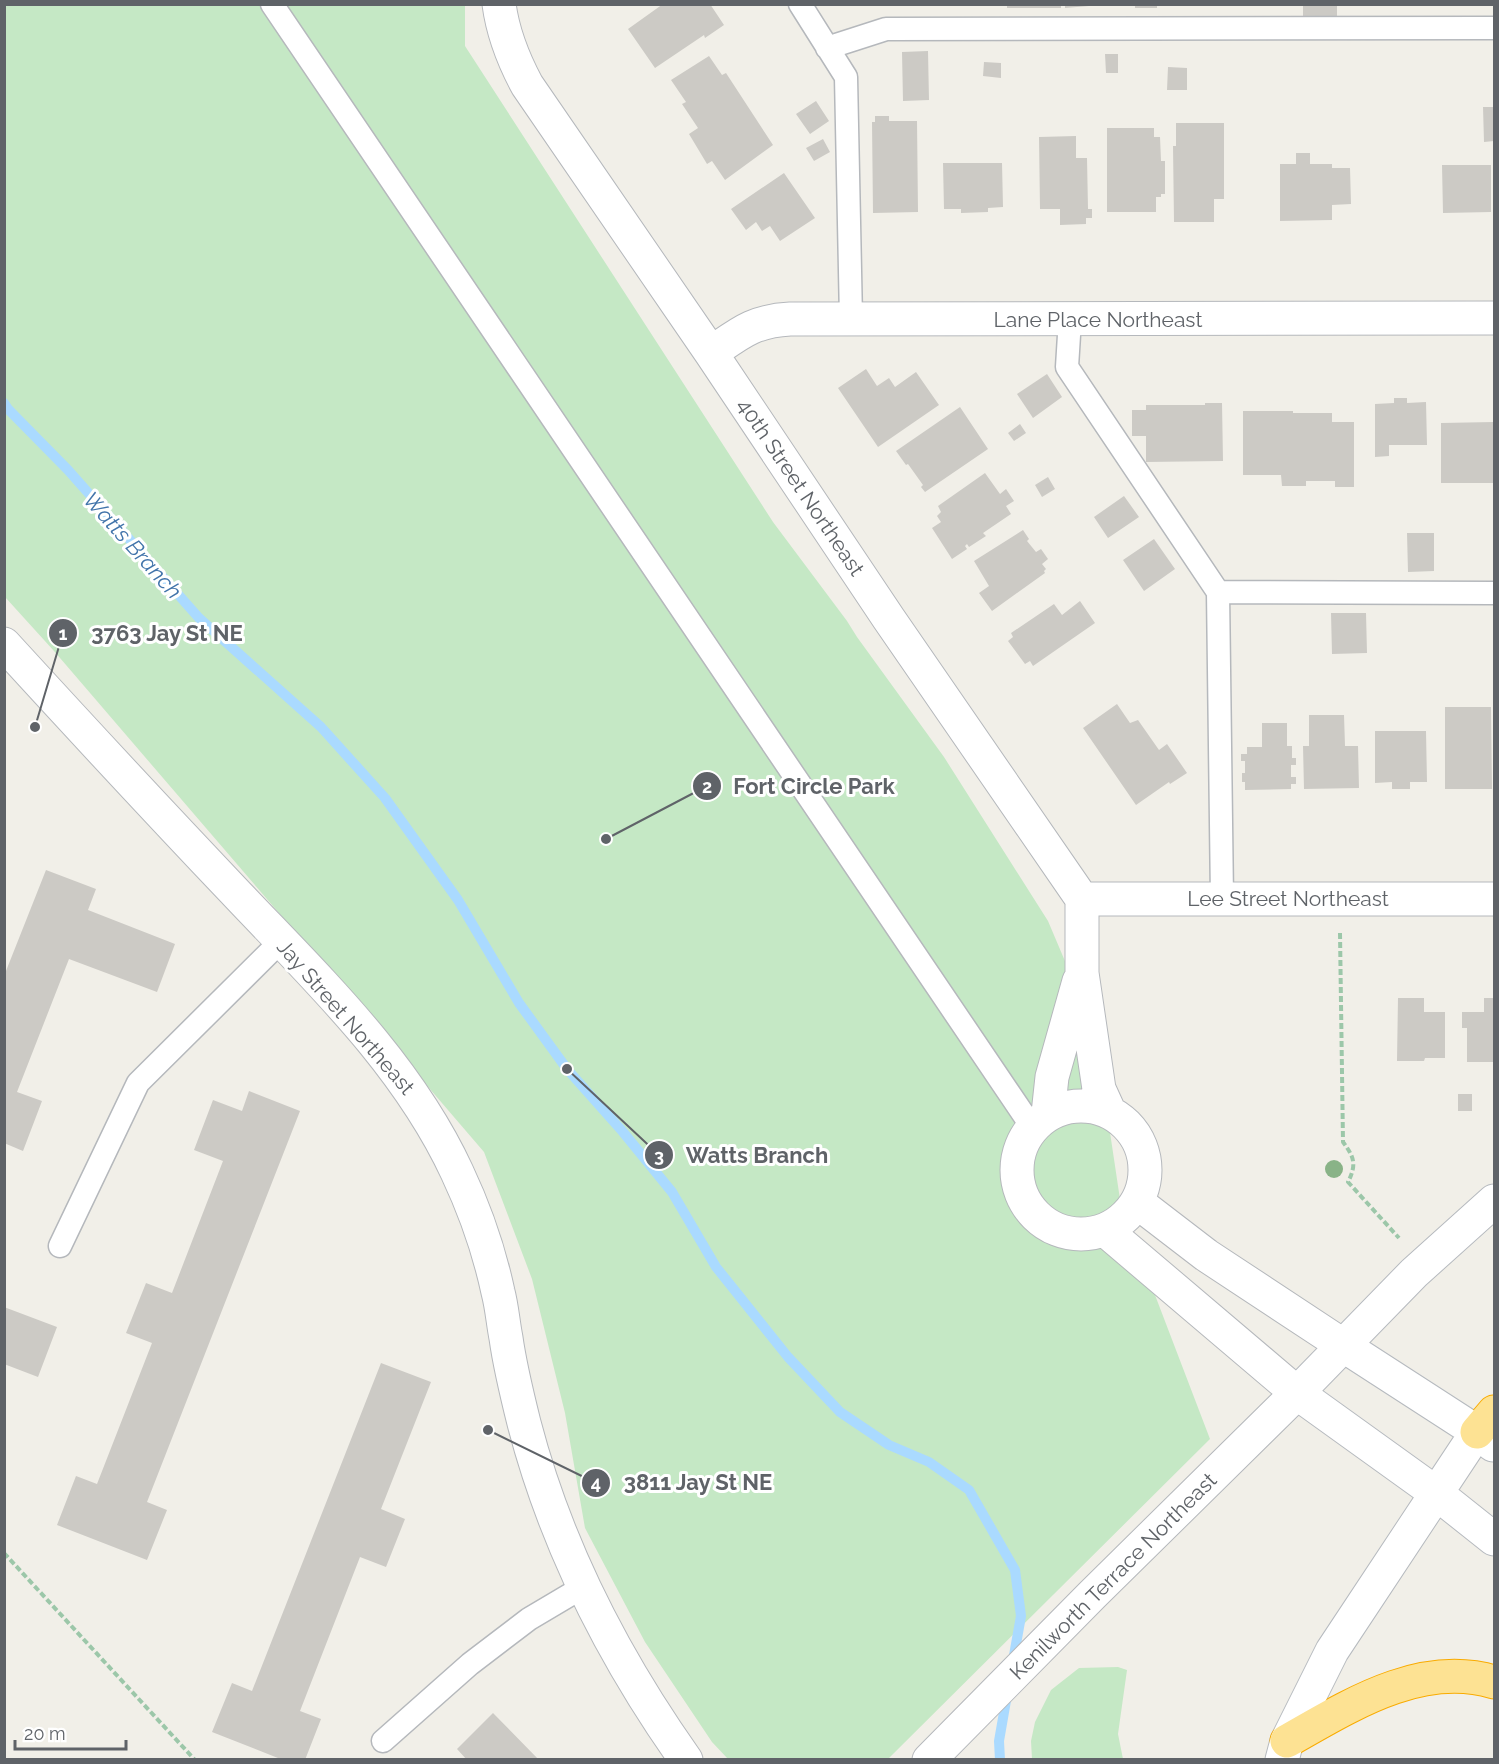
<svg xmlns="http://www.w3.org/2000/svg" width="1499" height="1764" viewBox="0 0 1499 1764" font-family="Raleway,sans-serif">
  <rect width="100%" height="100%" fill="#f1efe8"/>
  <path fill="#c5e8c5" d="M5,5h460v41l308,476 74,99 10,16 87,120 104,164 47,111 26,174 89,233 -322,320h-160l-16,-17 -67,-100 -60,-114 -20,-115 -33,-134 -48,-127 -430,-501 -49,-54z
    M1118,1667l9,3 -9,64 5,25h-91l-1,-18 4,-19 16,-32 28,-22z"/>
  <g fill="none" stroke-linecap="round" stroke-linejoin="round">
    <path stroke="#aadaff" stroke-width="10" d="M4,403l4,6 60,61 131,148 122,109 64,71 73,102 61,103 48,66 56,63 49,60 44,75 72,90 52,55 49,33 40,17 40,28 46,80 6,46 -8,45
      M1000,1760l-1,-19 8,-46"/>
  </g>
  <path fill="#cccac5" d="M663,4h47l14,21 -19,13 -1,-3 -49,33 -27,-39z
    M1007,4h54v4h-54z
    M1065,4h24v2l-24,2z
    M1135,4h22v4h-22z
    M1303,4h34v15l-34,1z
    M928,51l1,49 -26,1 -1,-49z
    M1105,54h13v19h-12z
    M709,56l13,19 4,-2 47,72 -48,35 -13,-19 -5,3 -18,-30 9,-6 -16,-24 4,-2 -15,-22z
    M984,62l17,1v15l-18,-2z
    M1168,67l19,1v22h-20z
    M816,101l13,20 -19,13 -14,-20z
    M1483,107h11v34l-10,1z
    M875,116h14v5h28l1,91 -45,1 -1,-91h3z
    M1176,123h48v76h-10v23h-40l-1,-76h3z
    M1107,128h47v9h6l1,24h4v33h-4v3h-5v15h-49z
    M1076,136v22h11l1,51h4v9h-6v6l-26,1v-16h-20l-1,-72z
    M823,139l7,13 -16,9 -8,-13z
    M1296,153h14v11h22v4h18l1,36 -19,1v15l-52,1v-57h16z
    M943,163h59l1,44 -15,1v4l-27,1v-4h-17z
    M1442,165h49v47l-48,1z
    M784,173l31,45 -35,23 -10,-15 -8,5 -6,-9 -10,8 -15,-21z
    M866,369l11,17 12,-8 6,9 21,-15 23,33 -61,42 -40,-59z
    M1047,374l15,23 -29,21 -16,-24z
    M1394,398h13v5l19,-1 1,43h-38v11l-14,1v-53l19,-1z
    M1205,403h17l1,58 -77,1v-26h-14v-26h14v-5h59z
    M960,407l28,42 -63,43 -4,-5 2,-2 -15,-21 -2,1 -10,-14z
    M1243,411h50v2h39v9h22v65h-19v-6h-29v5h-24l-1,-11h-38z
    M1494,422v61h-53v-60z
    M1020,424l6,9 -12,8 -6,-8z
    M985,473l15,21 6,-5 8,12 -8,5 5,8 -28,19 3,3 -17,11 -2,-3 -2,2 2,3 -15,10 -20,-31 9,-6 -4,-6 4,-4 -3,-6z
    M1048,477l7,12 -13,8 -7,-12z
    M1124,496l15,21 -31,21 -14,-21z
    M1023,530l6,9 -2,2 9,11 5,-3 7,10 -6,5 4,5 -2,2 1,2 -53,38 -13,-18 10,-7 -15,-25z
    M1407,533h27v38l-26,1z
    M1154,539l21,30 -31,22 -21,-31z
    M1080,601l15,22 -62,43 -3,-5 -5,3 -17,-23 5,-4 -2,-4 43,-29 8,11z
    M1331,613h35l1,40 -35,1z
    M1117,704l13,19 8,-3 21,30 8,-6 20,29 -17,11 -1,-2 -33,23 -53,-77z
    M1445,707h46l1,82h-47z
    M1309,715h35l1,31h13l1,42 -55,1 -1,-43h6z
    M1262,723h25v23h5v12h4v7h-5v12h5v7h-5v5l-46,1v-8h-3v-9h3v-12h-4v-7h6v-7h15z
    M1375,731h51l1,51h-17v7h-18v-7l-17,1z
    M46,870l50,19 -8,21 87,34 -18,48 -88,-33 -52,133 25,9 -19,50 -19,-8v-167z
    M1398,998h26v14h21v46h-20l-1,3h-27z
    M1484,998h10v64h-27v-34h-5v-16h22z
    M249,1091l51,20 -153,391 20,8 -20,50 -90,-35 19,-49 21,8 55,-141 -26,-10 20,-50 26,10 51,-132 -29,-11 19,-50 29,11z
    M1458,1094h14v17h-14z
    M4,1307l53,20 -19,50 -34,-13z
    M381,1363l50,19 -50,127 24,10 -19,48 -26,-10 -60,154 21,8 -16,41h-22l-71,-28 20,-49 20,8z
    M493,1713l46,47h-72l-10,-11z"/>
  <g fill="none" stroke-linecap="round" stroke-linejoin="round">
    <defs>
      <path id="lane" d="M272,4l760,1123
        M800,4l46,73 5,242
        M827,48l59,-19 608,-1
        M1070,319l-3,48 151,225 4,307
        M1218,592l276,1
        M60,1246l78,-163 143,-142
        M383,1741l87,-77 59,-45 54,-32"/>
      <path id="street" d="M499,4c4,30 14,55 28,81l184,268 178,266 193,280v74l17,116 10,22
        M711,353c29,-20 42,-32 79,-34l704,-1
        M4,644c76,83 152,165 229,246 82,87 173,172 224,282 18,38 32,78 41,120 4,15 5,31 8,46 4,29 11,57 18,85 32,123 89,234 162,337
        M1082,899h412
        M1017 1170a64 64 0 1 1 128 0a64 64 0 1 1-128 0Z
        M1048,1114l4,-37 27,-96
        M1137,1202l69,53 138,91
        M929,1760l163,-165 205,-202 -192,-163"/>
      <path id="secondary" d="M1494,1201l-80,72 -117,120 139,100 58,46
        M1344,1346l133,86 16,13
        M1282,1760l5,-19 45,-90 145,-219"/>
      <path id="highway" d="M1477,1432l17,-20
        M1287,1741c62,-35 133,-81 207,-59"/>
    </defs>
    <use href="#lane" stroke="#b5b8bc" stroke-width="25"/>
    <use href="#street" stroke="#b5b8bc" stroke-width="35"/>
    <use href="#secondary" stroke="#b6babf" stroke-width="35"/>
    <use href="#highway" stroke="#f9ab00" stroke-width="35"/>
    <path stroke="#9cc7a9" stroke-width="4" stroke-dasharray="6 3" stroke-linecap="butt" d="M1340,933l3,209c11,15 14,22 5,40l51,56
      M4,1553l191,207"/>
    <use href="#lane" stroke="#fff" stroke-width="22"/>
    <use href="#street" stroke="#fff" stroke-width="33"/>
    <use href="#secondary" stroke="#fff" stroke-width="33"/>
    <use href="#highway" stroke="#fde293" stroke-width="33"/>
  </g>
  <circle fill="#89b387" cx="1334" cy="1169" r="9"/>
  <g text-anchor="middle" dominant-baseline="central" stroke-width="6" stroke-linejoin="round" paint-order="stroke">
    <g font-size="21" fill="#5f6368" stroke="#fff">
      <text x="1098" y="319">Lane Place Northeast</text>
      <text transform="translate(801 487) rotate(56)">40th Street Northeast</text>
      <text x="1288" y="898">Lee Street Northeast</text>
      <text transform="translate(346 1017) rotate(49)">Jay Street Northeast</text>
      <text transform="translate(1113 1576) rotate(-45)">Kenilworth Terrace Northeast</text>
    </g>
    <g font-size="22" font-style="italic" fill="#4174aa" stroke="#fff">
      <text transform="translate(133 545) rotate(48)">Watts Branch</text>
    </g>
  </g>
  <path fill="none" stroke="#5f6368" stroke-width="2" d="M35 727L63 633M606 839L707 786M567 1069L659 1155M488 1430L596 1483"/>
  <g fill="#5f6368" stroke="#fff" stroke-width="2">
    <circle cx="35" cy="727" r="6"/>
    <circle cx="606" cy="839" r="6"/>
    <circle cx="567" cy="1069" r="6"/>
    <circle cx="488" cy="1430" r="6"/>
    <circle cx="63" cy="633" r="15"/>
    <circle cx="707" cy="786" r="15"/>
    <circle cx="659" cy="1155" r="15"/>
    <circle cx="596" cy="1483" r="15"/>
  </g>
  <g font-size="18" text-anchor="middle" font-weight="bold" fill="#fff">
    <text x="63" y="640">1</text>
    <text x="707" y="793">2</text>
    <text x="659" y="1162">3</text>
    <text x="596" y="1489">4</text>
  </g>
  <g font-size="22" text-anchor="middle" font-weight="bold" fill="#5f6368" stroke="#fff" stroke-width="6" stroke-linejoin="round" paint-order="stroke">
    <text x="167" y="641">3763 Jay St NE</text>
    <text x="814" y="794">Fort Circle Park</text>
    <text x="757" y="1163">Watts Branch</text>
    <text x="698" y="1490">3811 Jay St NE</text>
  </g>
  <rect width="1499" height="1764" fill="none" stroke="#5f6368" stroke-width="12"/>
  <path d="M15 1740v9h111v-9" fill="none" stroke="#5f6368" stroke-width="3"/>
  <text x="24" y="1740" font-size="18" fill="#5f6368" stroke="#ffffff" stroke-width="4.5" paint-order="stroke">20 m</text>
</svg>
